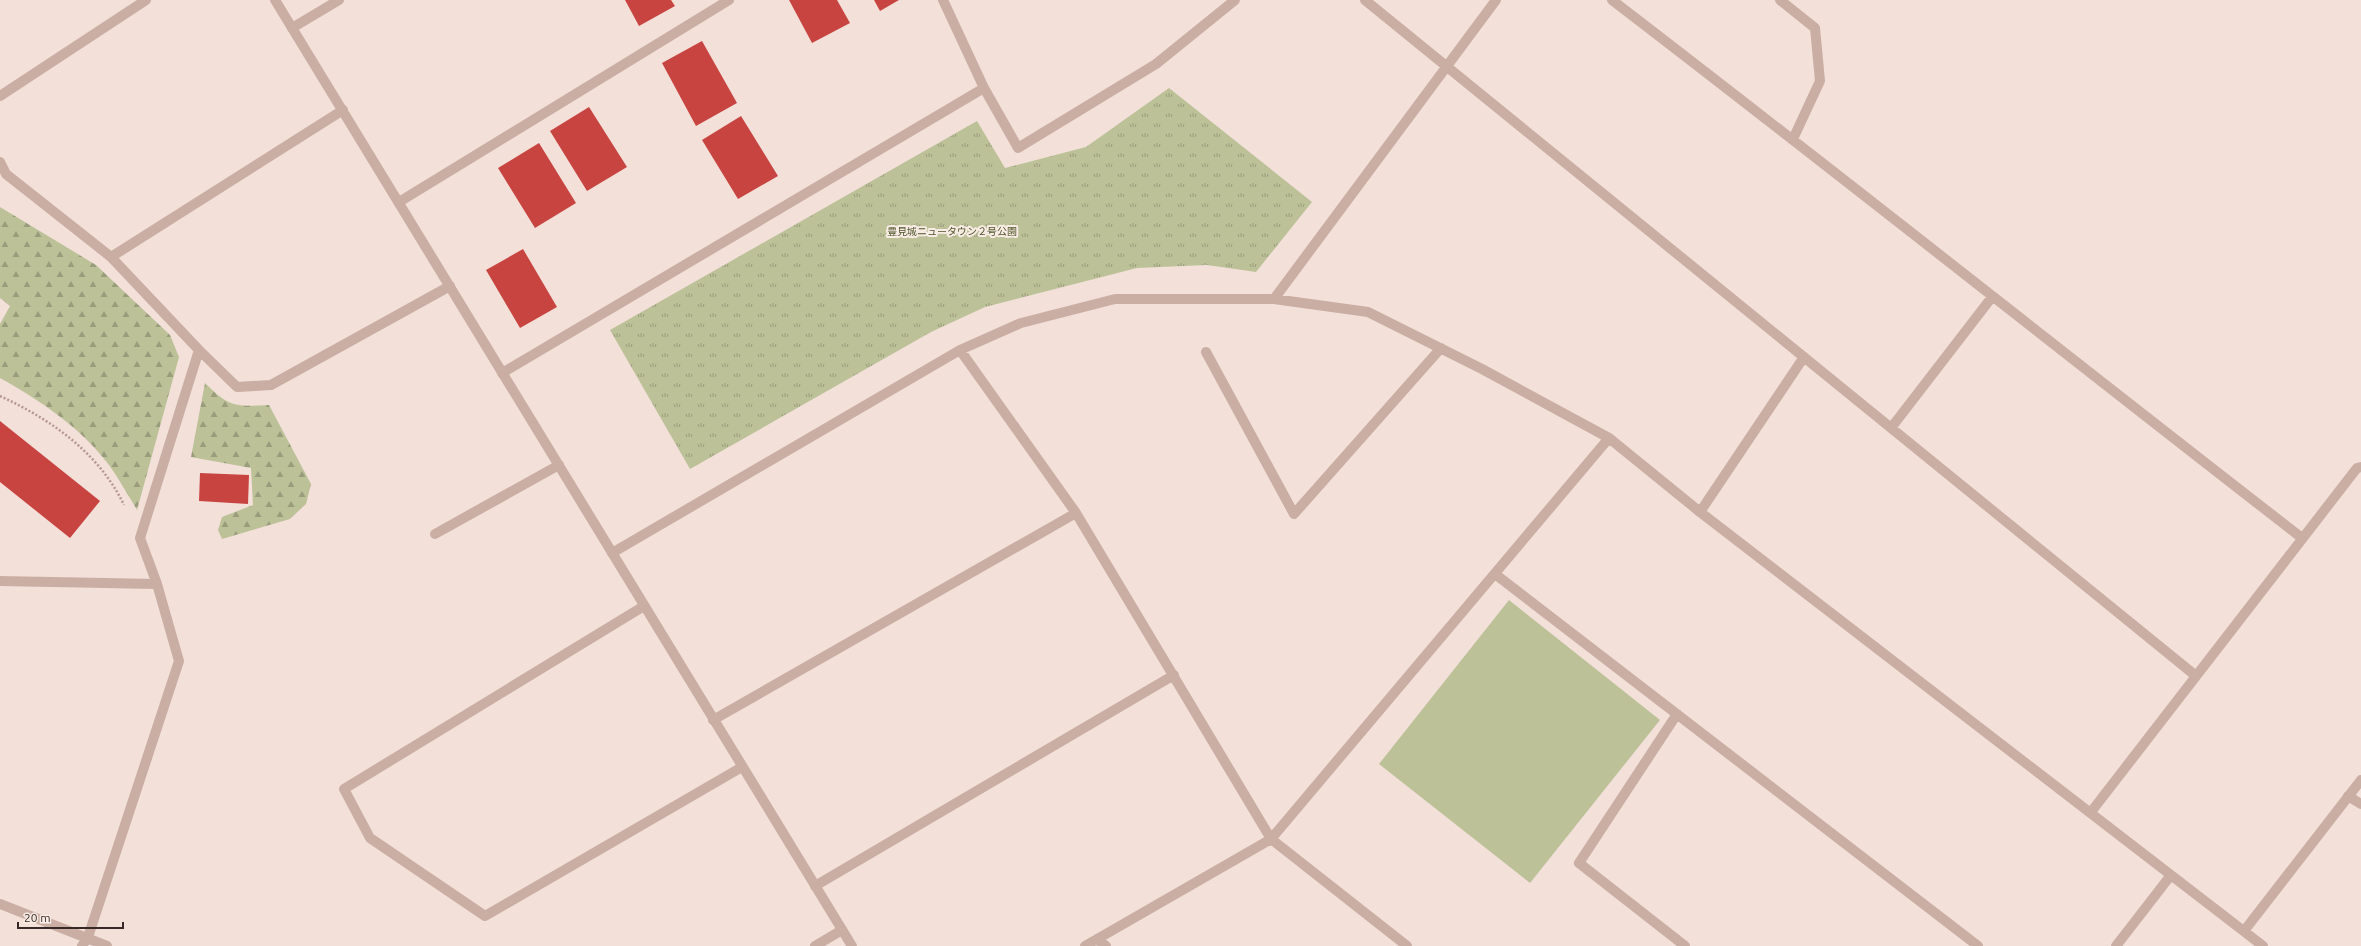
<svg xmlns="http://www.w3.org/2000/svg" width="2361" height="946" viewBox="0 0 2361 946" font-family="Ubuntu,'Noto Sans JP',sans-serif">
  <defs>
    <pattern id="forest-firs" width="22" height="20" patternUnits="userSpaceOnUse"><rect width="22" height="20" fill="#bcc198"/><path d="M5 1l3.5 6h-7zM16 11l3.5 6h-7z" fill="#9a9d7c"/></pattern>
    <pattern id="park-tufts" width="24" height="20" patternUnits="userSpaceOnUse"><rect width="24" height="20" fill="#bcc198"/><path d="M3 7l-1-3M5 7V3M7 7l1-3M15 17l-1-3M17 17v-4M19 17l1-3" fill="none" stroke="#9a9d7c"/></pattern>
  </defs>
  <rect width="100%" height="100%" fill="#f2e0d9"/>
  <path fill="url(#forest-firs)" d="M0,207l96,58 74,70 9,22 -42,153c-9,-15 -18,-31 -28,-45 -29,-38 -68,-64 -109,-87v-54l10,-18 -10,-8z
    M205,383c24,24 30,24 64,22l42,79 -5,20 -16,15 -68,20 -4,-9 4,-13 31,-12 -2,-37 -60,-11z"/>
  <path fill="url(#park-tufts)" d="M1169,88l143,114 -56,70 -49,-7 -70,3 -152,39 -54,25 -241,137 -80,-139 367,-209 28,47 81,-21z"/>
  <path fill="#bcc198" d="M1509,600l151,120 -130,163 -151,-119z"/>
  <path fill="#c84440" d="M625,0h46l4,6 -36,20z
    M789,0h48l13,23 -38,20z
    M874,0h25l-19,11z
    M702,41l35,62 -41,23 -34,-63z
    M589,107l38,60 -40,24 -37,-60z
    M741,116l37,60 -40,23 -36,-59z
    M539,143l37,60 -41,25 -37,-60z
    M523,249l34,58 -37,21 -34,-58z
    M0,421l100,80 -30,37 -70,-56z
    M200,473l49,2 -1,29 -49,-3z"/>
  <g fill="none" stroke-linecap="round" stroke-linejoin="round">
    <path stroke="#b6978f" stroke-width="2.5" stroke-dasharray="2 2" stroke-linecap="butt" d="M0,396c52,24 99,57 124,109"/>
    <path stroke="#caaea4" stroke-width="10" d="M1365,0l831,676
      M1612,0c231,177 459,359 690,538
      M1780,0l35,28 5,53 -27,58
      M292,28l47,-28
      M984,88l34,60 138,-84 79,-64
      M0,96l146,-96
      M0,162l6,12 105,83 88,93 38,37 34,-2 179,-99
      M399,202l330,-202
      M111,257l232,-147
      M1274,299l222,-299
      M960,350l116,163 195,326 136,107
      M1206,352l88,162 147,-166
      M502,373l482,-285 -41,-88
      M1891,428l101,-131
      M1700,512l104,-155
      M435,534l124,-69
      M612,553l348,-203 61,-27 94,-24h159l94,13 114,57 127,69 91,74 563,434
      M1495,574l483,372
      M0,581l157,3
      M644,606l-300,183 26,49 115,78 257,-149
      M1677,714l-98,149 106,83
      M713,720l363,-207
      M2348,796l13,8
      M2091,812l266,-344 4,-1
      M815,886l359,-211
      M0,904l107,42
      M2244,931l117,-151
      M1097,939l9,7
      M82,946l6,-9 91,-276 -22,-77 -17,-46 59,-188
      M815,946l27,-16
      M1085,946l186,-107 338,-401
      M2116,946l55,-71"/>
    <path stroke="#caaea4" stroke-width="10" d="M275,0l577,946"/>
  </g>
  <g text-anchor="middle" dominant-baseline="central" stroke-width="4" stroke-linejoin="round" paint-order="stroke">
    <g font-size="10" fill="#4d5429" stroke="#f9ece5">
      <text x="952" y="231">豊見城ニュータウン２号公園</text>
    </g>
  </g>
  <path d="M18 922v6h105v-6" fill="none" stroke="#352826" stroke-width="2"/>
  <text x="24" y="922" font-size="12" fill="#352826" stroke="#f9ece5" stroke-width="3" paint-order="stroke">20 m</text>
</svg>
